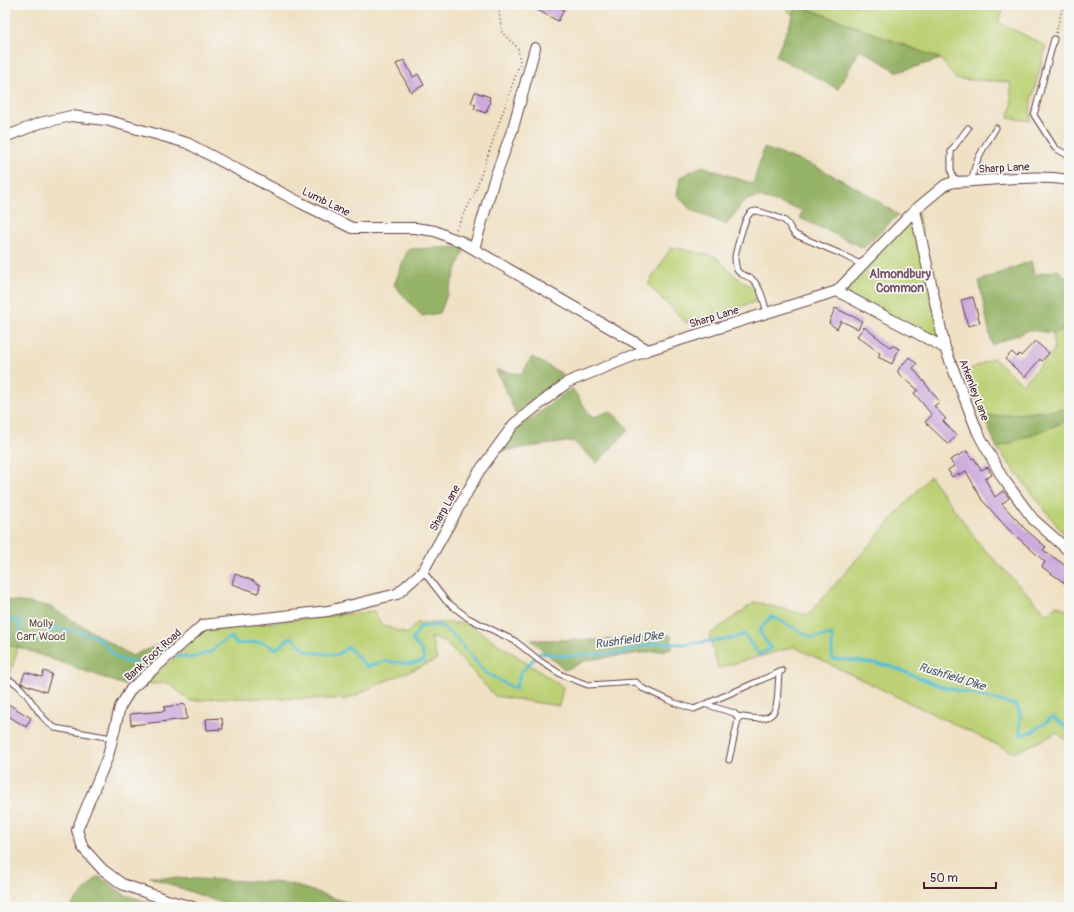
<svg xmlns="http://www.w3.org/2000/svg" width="1074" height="912" viewBox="0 0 1074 912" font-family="Pangolin,sans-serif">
  <rect width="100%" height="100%" fill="#f6f6f2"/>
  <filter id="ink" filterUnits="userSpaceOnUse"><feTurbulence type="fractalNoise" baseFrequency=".025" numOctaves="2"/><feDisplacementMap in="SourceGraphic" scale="8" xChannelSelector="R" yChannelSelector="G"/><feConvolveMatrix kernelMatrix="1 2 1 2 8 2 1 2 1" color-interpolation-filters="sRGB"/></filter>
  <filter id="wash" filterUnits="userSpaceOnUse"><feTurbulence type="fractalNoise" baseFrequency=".012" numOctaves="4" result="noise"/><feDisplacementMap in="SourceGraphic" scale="16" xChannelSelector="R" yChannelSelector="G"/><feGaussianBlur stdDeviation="0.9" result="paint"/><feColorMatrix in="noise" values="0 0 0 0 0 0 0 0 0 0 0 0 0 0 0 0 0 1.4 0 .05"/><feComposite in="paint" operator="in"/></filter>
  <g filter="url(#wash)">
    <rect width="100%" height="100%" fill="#efe1c4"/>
    <path fill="#bcd175" stroke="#837850" d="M782,5h223l-7,17 48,24 -15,56 -1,19 -22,-3 4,-12 -2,-24 -54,-3 -15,-20 -143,-54 -5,11z
      M917,209l28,139 -106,-57z
      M672,247l44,10 20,20 20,13 -1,12 -69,21 -38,-39z
      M1069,329v80l-85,8 -19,-45 28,-14 30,26 31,-34 -1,-17z
      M1069,420v121l-72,-93z
      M930,476l51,70 67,69 8,-10 13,6v131l-12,-9 -43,20 -220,-106 -76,21 -9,-33 46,-33 53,13z
      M374,611l8,14 25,9 10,-11h50l96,64 -4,19 -64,-10 -52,-56 -12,-2 6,22 -54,22 -35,17 -127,-1 -31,3 -21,-18 -23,1 58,-54z
      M5,644l13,3 -8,28 -5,-2z"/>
    <path fill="#95b366" stroke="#706948" d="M798,5l143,54 -43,13 -38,-23 -22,40 -62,-33z
      M764,148l51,18 51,27 32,22 -34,33 -64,-30 2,-8 -43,-13 -14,3 -19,25 -36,-16 -13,-14 3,-18 22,-11 51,18z
      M465,247l-25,66 -18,3 -28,-31 14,-36z
      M1031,261l3,14 24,-5 11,10v49l-16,4 -24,-3 -37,15 -13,-64z
      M532,357l32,18 -46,43 -22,-48 26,4z
      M572,388l20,30 18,-7 19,18 -32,34 -24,-22 -72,10 20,-25z
      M1069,409v11l-72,28 -13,-31z
      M5,600l44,6 83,50 74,-32 -82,61 -106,-38 -13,-3z
      M671,635l1,14 -85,11 -22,10 -34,-30h66z
      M98,876l27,19 41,12h-96z
      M150,877l137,6 75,24h-129z"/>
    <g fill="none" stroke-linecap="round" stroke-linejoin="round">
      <path stroke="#54bed0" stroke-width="3" d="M5,619l16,3 -1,11 4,6 9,3 8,-2 15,-12c14,2 31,4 43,11 11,7 11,18 25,22 6,1 17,1 22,-1 8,-3 12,-7 20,-6
        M174,655l16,3 21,-6 11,-10 9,-5 6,7 25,-2 14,7 15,-12 17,15 29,3 11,-8 19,20 17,-6 26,3 14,-3 -2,-10 -10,-11 8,-13 19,-2 14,10 33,38 29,16 6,-17 19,-19 25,3 56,-3 33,-10 33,1 47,-6 10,-4 15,21 12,-7 -12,-17 12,-15 42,22 19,-3v24l17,1 41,6 50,20 76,19 4,8v22l12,-3 21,-15 16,12"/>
    </g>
    <g id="blocks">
      <path fill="#cbaadc" d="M528,5h27l9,5 -6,11z
        M404,60l9,17 5,-3 6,11 -13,7 -15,-28z
        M475,92l15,5 -1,4 1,1 -4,11 -12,-4 2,-4 -5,-2z
        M973,297l7,26 -12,3 -7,-26z
        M835,308l27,13 -4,8 -17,-8 -4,8 -8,-6z
        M864,327l27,21 1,-3 7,4 -7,15 -14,-7 2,-4 -23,-17z
        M1035,341l14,12 -7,8 -2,-2 -15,18 -20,-18 7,-7 5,5 2,-3 2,2z
        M909,357l8,7 -4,4 27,34 -6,4 12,13 -3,2 14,15 -9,8 -23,-22 7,-7 -18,-22 4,-3 -20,-17v-3z
        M967,451l5,8 2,-1 7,12 7,-3 4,8 -7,4 10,18 8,-6 6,7 -7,6 23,25 21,18 -3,3 26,18v18l-27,-19 3,-5 -37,-33 -26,-29 -16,-29 -7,4v-2l-7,4 -4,-7 6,-4 -4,-6z
        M235,574l19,7v1l6,3 -2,8 -26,-9z
        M44,671l8,3 -6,18 -25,-9 4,-11 17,5z
        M5,702l26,16 -5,9 -21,-13z
        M185,704l2,15 -56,6 -1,-11 35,-3 -1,-4z
        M222,718l1,11 -16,1 -1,-11z"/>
    </g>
  </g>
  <g filter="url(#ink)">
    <use href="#blocks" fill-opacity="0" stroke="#633c42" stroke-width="1"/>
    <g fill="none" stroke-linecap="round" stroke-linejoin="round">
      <defs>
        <path id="service" d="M1054,39l-20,76 21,33 14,8
          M972,181c2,-21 13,-35 24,-53
          M954,182l-3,-13v-18l17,-23
          M767,313c-3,-11 -6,-26 -15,-34 -5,-4 -12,-3 -15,-9 -1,-4 -2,-9 -2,-13 1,-7 9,-36 13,-41 1,-2 4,-5 7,-5 5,0 26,7 30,10 5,3 5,10 11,14l45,19 21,11
          M423,571l23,30 22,17 47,23 25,20 22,14 26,10 48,-3 6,6 33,15 19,6 88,-38
          M5,678c24,8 30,38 50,50l57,10
          M704,704l30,9 3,3 1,4 -9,40
          M737,716c45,9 39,-6 42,-43
          M158,907l7,-3 2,-4"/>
        <path id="minor" d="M5,137l35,-14 31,-7 35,4 81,23 114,60 51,25h63l20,3 16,7 9,3 188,109
          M915,210l30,138 33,85 24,44 31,42 36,32
          M474,249l19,-66 20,-55 22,-80
          M837,291l108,57
          M193,907l-26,-7 -45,-16 -20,-15 -19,-21 -6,-18 31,-74 12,-49 11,-18 72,-64 125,-14 69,-17 26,-23 55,-98 36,-49 54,-42 80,-32 189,-59 78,-81 30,-25 9,-3c38,-1 77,-8 115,-2"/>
      </defs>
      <use href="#service" stroke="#633c42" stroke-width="7"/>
      <use href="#minor" stroke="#633c42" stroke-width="12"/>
      <path stroke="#633c42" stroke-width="1.5" stroke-dasharray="1 3" stroke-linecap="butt" d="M1056,33l7,-28
        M456,229l18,-34 46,-132 -2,-15 -16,-15 -4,-28"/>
      <use href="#service" stroke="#fff" stroke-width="5"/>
      <use href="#minor" stroke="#fff" stroke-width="10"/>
    </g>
  </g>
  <g text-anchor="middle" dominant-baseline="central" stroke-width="3.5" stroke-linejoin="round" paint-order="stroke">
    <g font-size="11" fill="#4a1f2b" stroke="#f6f6f2">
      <text transform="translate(1004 168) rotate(-3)">Sharp Lane</text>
      <text transform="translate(326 202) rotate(26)">Lumb Lane</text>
      <text transform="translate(714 317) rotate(-17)">Sharp Lane</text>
      <text transform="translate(974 390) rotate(69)">Arkenley Lane</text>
      <text transform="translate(445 508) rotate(-61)">Sharp Lane</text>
      <text transform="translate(153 655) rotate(-42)">Bank Foot Road</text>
    </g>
    <g font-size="11" fill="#664c3e" stroke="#f6f6f2">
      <text x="41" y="623">Molly<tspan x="41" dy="13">Carr Wood</tspan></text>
    </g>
    <g font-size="12" font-weight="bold" fill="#775069" stroke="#f6f6f2">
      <text x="900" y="274">Almondbury<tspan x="900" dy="14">Common</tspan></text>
    </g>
    <g font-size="12" font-style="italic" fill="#4e5765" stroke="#f6f6f2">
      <text transform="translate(629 640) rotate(-8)">Rushfield Dike</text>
      <text transform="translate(952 677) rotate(17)">Rushfield Dike</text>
    </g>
  </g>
  <rect width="1074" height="912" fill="none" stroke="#f6f6f2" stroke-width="20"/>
  <path d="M924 882v6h72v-6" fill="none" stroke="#4a1f2b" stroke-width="2"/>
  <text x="930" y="882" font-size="12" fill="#4a1f2b" stroke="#f6f6f2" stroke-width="3" paint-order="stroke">50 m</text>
</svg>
